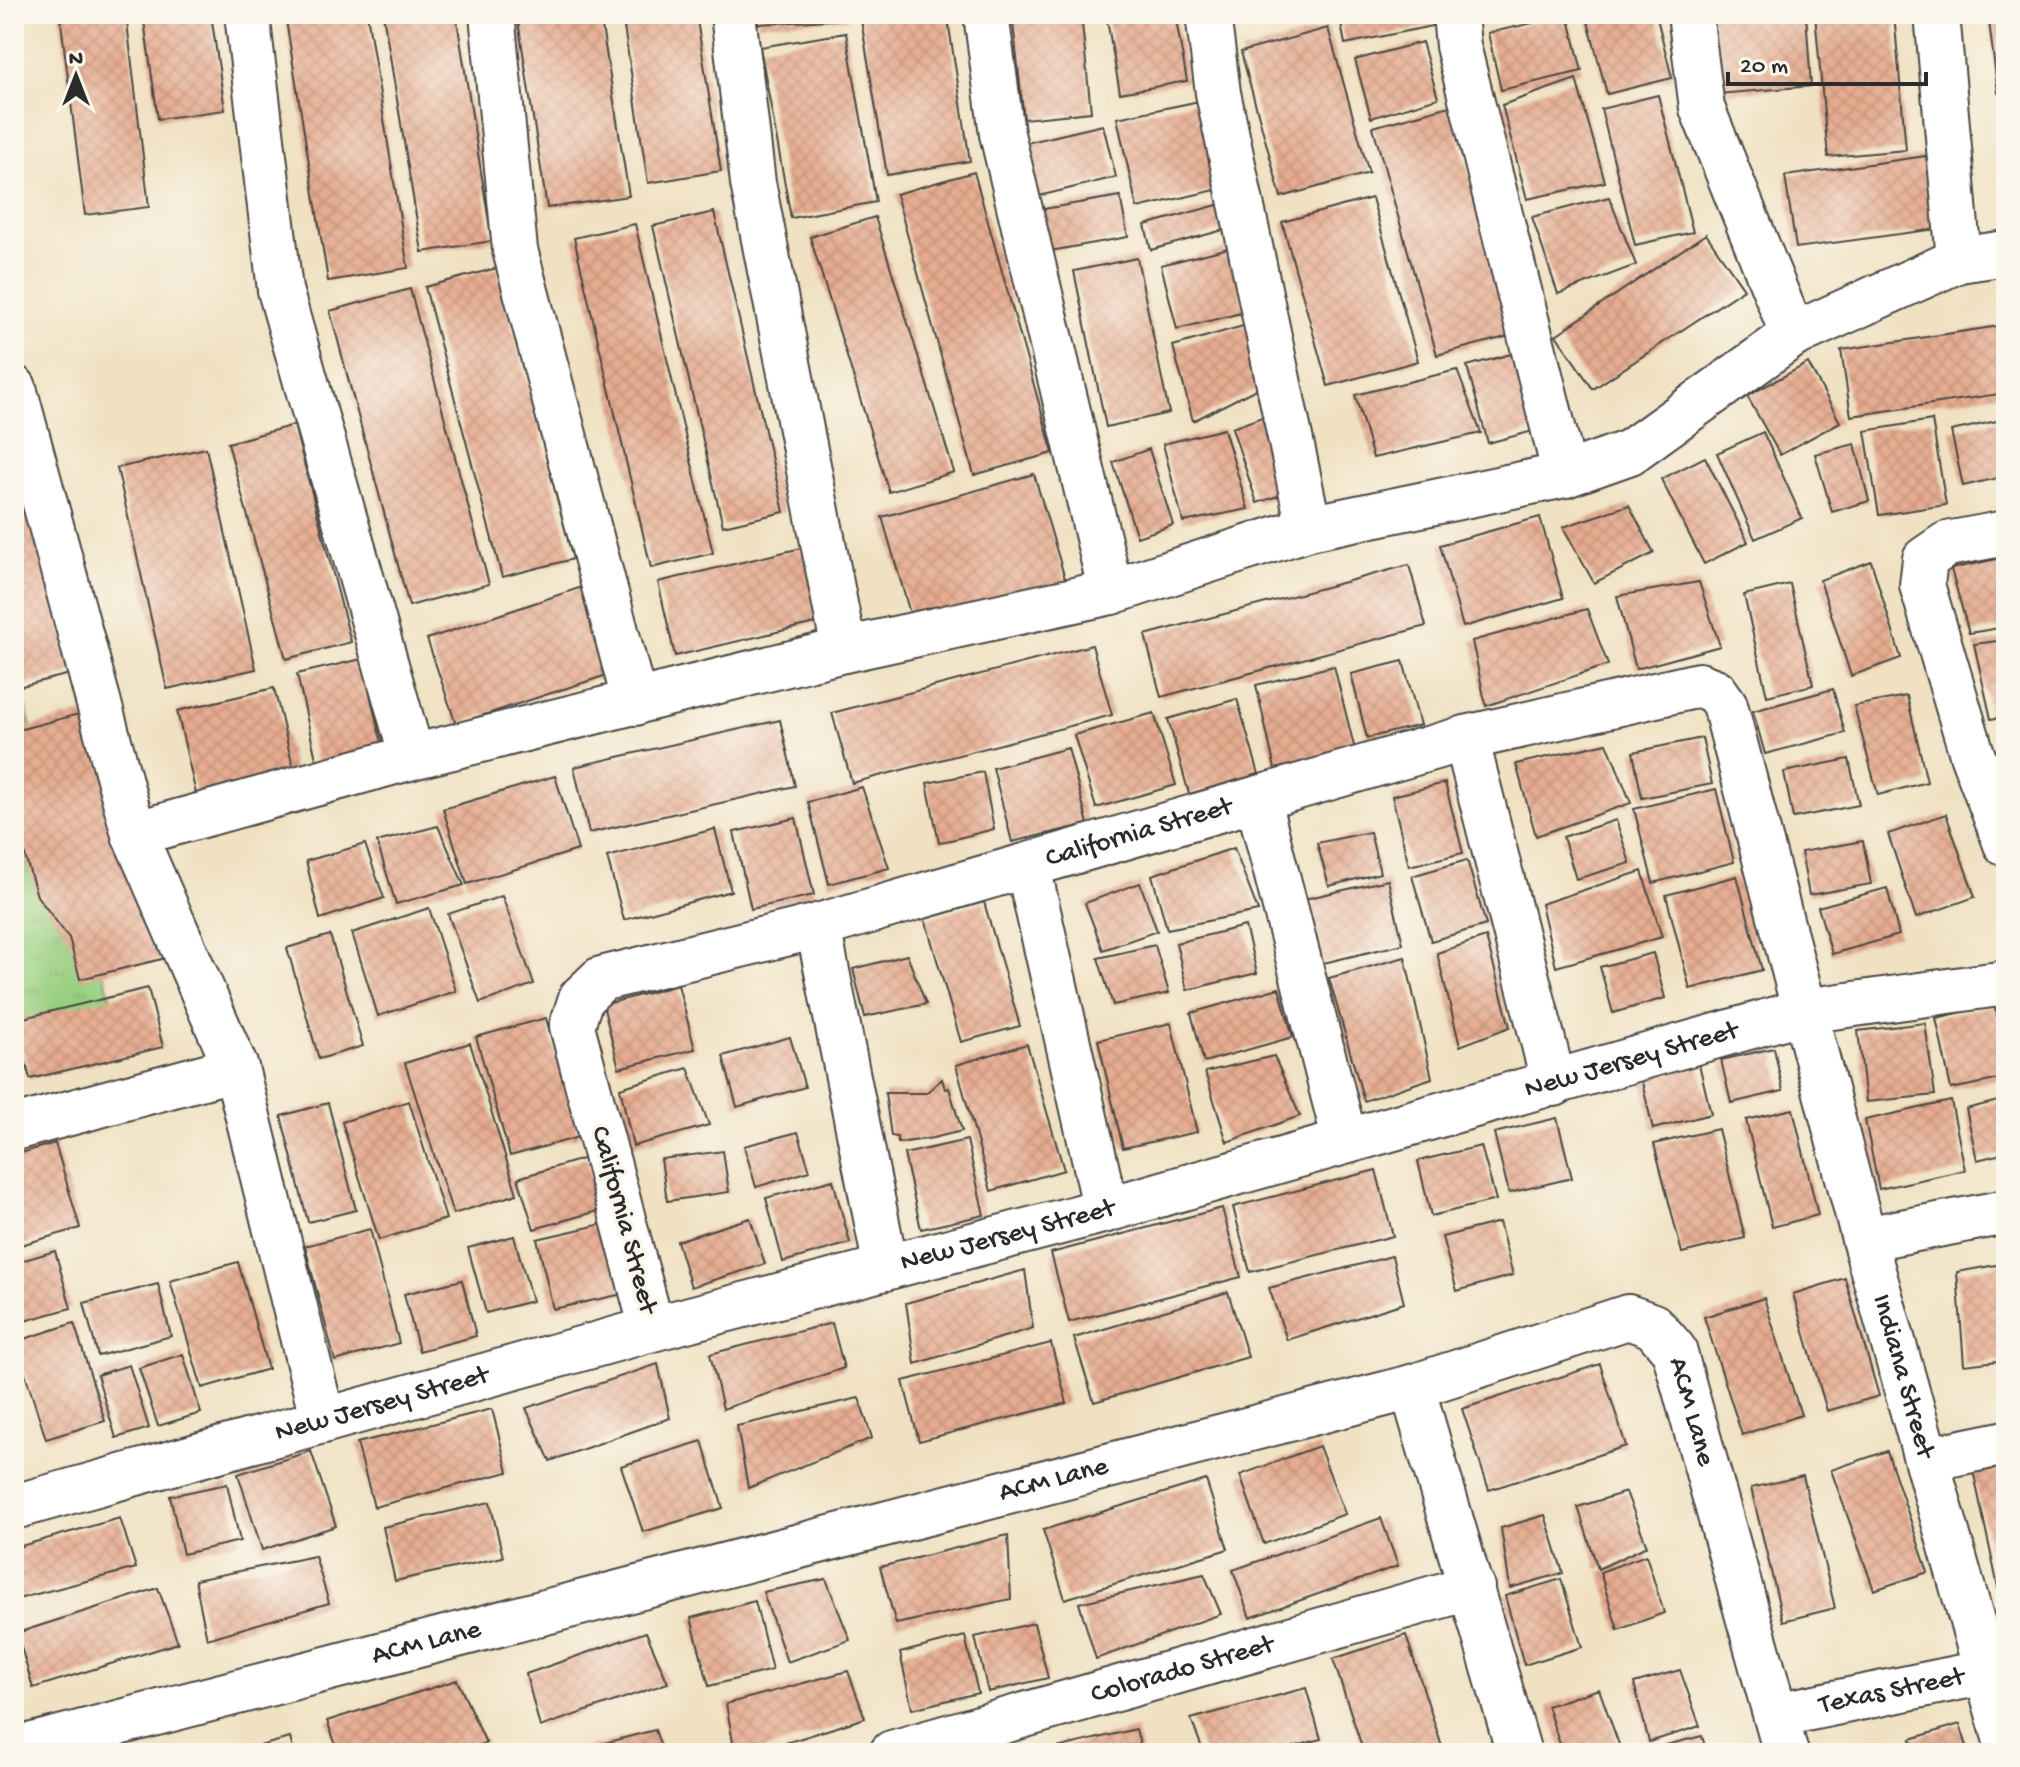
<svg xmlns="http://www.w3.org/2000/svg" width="2020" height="1767" viewBox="0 0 2020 1767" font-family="'Gochi Hand',sans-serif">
  <defs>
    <pattern id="grass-tufts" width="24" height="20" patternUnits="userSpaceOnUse" patternTransform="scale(2)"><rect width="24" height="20" fill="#99cf80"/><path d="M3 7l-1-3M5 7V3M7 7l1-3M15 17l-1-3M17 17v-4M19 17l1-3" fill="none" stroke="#84b26f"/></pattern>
    <pattern id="building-cross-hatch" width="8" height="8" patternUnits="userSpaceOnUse" patternTransform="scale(2)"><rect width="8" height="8" fill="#e6ac91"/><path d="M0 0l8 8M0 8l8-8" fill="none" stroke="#c5947d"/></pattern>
  </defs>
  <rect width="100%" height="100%" fill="#fbf7ec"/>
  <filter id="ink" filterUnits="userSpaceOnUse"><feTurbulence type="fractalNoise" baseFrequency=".0125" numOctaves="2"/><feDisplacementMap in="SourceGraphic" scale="16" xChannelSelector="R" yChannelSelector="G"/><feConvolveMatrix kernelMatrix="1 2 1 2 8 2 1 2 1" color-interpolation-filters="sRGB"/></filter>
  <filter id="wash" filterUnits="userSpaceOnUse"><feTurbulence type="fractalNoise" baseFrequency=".006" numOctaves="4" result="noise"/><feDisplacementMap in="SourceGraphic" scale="32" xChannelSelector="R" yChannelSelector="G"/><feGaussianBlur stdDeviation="1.8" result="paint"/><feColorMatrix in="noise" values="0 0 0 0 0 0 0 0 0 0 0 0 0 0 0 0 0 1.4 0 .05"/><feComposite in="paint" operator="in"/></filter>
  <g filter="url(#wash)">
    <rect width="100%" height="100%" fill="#f0e1c2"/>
    <path fill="url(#grass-tufts)" stroke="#627d56" stroke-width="2" d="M14,669l98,333 -98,22z"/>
    <g id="blocks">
      <path fill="url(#building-cross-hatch)" d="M60,14h66l23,193 -64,8z
        M143,14h68l14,96 -67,9z
        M285,14h82l41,254 -80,13z
        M383,14h73l36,227 -70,11z
        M517,14h83l29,182 -82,12z
        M622,14h74l25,157 -73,12z
        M757,14h90v5l-89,5z
        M860,14h87l23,147 -83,14z
        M1012,14h69l10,98 -67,7z
        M1106,14h69l12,67 -67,12z
        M1219,14h86l1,6 -87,4z
        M1339,14h91l2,12 -87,18z
        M1586,14h70l16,64 -65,16z
        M1711,14h95l5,72 -93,8z
        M1815,14h79l12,136 -78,7z
        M1988,14h18v78l-8,1z
        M1568,15l14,56 -81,19 -13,-57z
        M1328,28l41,145 -88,24 -40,-145z
        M846,33l30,169 -85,16 -31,-171z
        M1422,42l16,56 -67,20 -16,-58z
        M1576,79l29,103 -78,17 -25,-94z
        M1658,95l35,137 -58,13 -34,-136z
        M1200,101l20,88 -83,19 -20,-90z
        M1450,106l63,229 -76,20 -64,-228z
        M1103,125l13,52 -77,19 -13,-53z
        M1926,156l11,73 -141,19 -11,-72z
        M974,172l79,281 -79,22 -78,-281z
        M1120,196l8,41 -89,16 -7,-42z
        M1609,197l27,68 -78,29 -26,-77z
        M1372,198l46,163 -90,25 -46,-164z
        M1228,202l6,25 -83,23 -6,-25z
        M714,212l70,300 -61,14 -70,-300z
        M875,217l79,255 -65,20 -79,-255z
        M635,224l78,329 -62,15 -77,-330z
        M1706,234l38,55 -151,100 -37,-54z
        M1229,248l16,64 -68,17 -16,-64z
        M1137,258l32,155 -63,14 -32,-156z
        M497,268l76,291 -71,18 -77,-290z
        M410,289l79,295 -80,22 -79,-295z
        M1250,324l20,58 -77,39 -20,-75z
        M2006,325v68l-155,23 -10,-66z
        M1526,350l22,77 -60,16 -21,-77z
        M1808,363l32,59 -60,33 -33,-59z
        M1457,370l24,63 -108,25 -18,-63z
        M1270,414l26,76 -39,13 -25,-75z
        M2006,419v57l-43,10 -12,-55z
        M1932,420l14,85 -67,10 -14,-84z
        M294,425l57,217 -65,17 -58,-216z
        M1224,429l24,80 -65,13 -20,-78z
        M1763,432l39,86 -47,21 -38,-86z
        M1855,444l14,57 -37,11 -17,-58z
        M206,448l50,221 -89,20 -50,-221z
        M1149,449l24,76 -36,12 -24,-75z
        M14,455l60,218 -60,15z
        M1705,457l43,85 -44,22 -43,-85z
        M1034,474l32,108 -152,45 -32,-110z
        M1629,505l25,48 -60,30 -31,-56z
        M1540,517l23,81 -100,29 -23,-82z
        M814,545l18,74 -157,37 -17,-74z
        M2006,557v70l-37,6 -18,-64z
        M1871,561l30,97 -50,18 -31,-96z
        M1409,565l17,61 -265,71 -16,-62z
        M1699,582l21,64 -84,23 -19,-73z
        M1790,584l23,101 -46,11 -23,-101z
        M582,587l28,87 -154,50 -29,-85z
        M1587,609l21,56 -122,41 -14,-65z
        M2006,640v76l-15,3 -17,-75z
        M1092,645l20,70 -260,68 -20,-70z
        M362,659l22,95 -66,14 -21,-94z
        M1403,661l17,64 -53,13 -16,-64z
        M1334,666l21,84 -80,19 -19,-84z
        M274,688l20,83 -98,23 -19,-83z
        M1833,689l12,44 -80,21 -12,-43z
        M1907,696l20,86 -49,13 -24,-89z
        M1237,699l22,75 -70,20 -21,-75z
        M83,713l87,244 -90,22 -11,-41 -32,-42 -23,-77v-88z
        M1154,713l22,72 -80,23 -22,-73z
        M780,720l15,66 -206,47 -15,-66z
        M1702,738l10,46 -70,14 -9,-46z
        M1607,743l24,60 -95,33 -20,-72z
        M1068,748l20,76 -76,18 -19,-74z
        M1849,759l10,46 -66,13 -9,-46z
        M983,772l11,57 -55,14 -12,-60z
        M555,776l23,74 -111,34 -24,-75z
        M1445,783l18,70 -54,13 -17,-70z
        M862,787l27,81 -60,16 -21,-82z
        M1716,789l18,73 -81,21 -19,-74z
        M1946,814l29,83 -59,21 -28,-84z
        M796,818l18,77 -63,14 -17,-77z
        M1616,820l14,43 -54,16 -13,-42z
        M438,826l26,59 -68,19 -19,-62z
        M715,829l16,62 -107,29 -17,-63z
        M1370,832l10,41 -51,13 -12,-43z
        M1863,841l8,43 -62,11 -8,-43z
        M365,844l19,54 -64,21 -14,-58z
        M1234,848l24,63 -91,18 -15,-54z
        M1467,860l19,65 -55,16 -19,-65z
        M1642,871l20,66 -106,30 -15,-63z
        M1737,876l25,94 -72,19 -24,-94z
        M1388,880l15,64 -88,21 -15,-65z
        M1140,883l17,48 -54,19 -18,-47z
        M1887,888l12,47 -67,19 -14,-47z
        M502,896l32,88 -54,19 -32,-89z
        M984,902l36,124 -59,16 -36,-123z
        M429,908l27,83 -78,25 -26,-83z
        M1245,926l12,47 -70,17 -11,-47z
        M330,935l33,111 -44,13 -32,-111z
        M1486,937l24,90 -50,19 -23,-93z
        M1155,945l14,48 -56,12 -15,-47z
        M1653,953l12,45 -52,15 -13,-46z
        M907,955l19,49 -61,13 -12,-48z
        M1405,957l27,121 -68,23 -35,-123z
        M678,985l17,64 -76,19 -16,-63z
        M148,988l15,59 -133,32 -15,-59z
        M1279,988l14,49 -89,25 -13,-49z
        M1994,1005l12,47v26l-55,11 -15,-71z
        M546,1018l33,119 -69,19 -34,-119z
        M1171,1023l26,109 -74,16 -25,-108z
        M1925,1023l10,72 -69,7 -8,-71z
        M790,1037l15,50 -68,20 -14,-51z
        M470,1043l47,151 -64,20 -48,-151z
        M1027,1044l37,126 -73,21 -35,-126z
        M1774,1048l9,43 -52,12 -10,-43z
        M1274,1056l26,60 -73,26 -22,-70z
        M1699,1064l12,50 -58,15 -12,-51z
        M688,1068l21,57 -76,21 -13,-58z
        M942,1079l3,10 4,-1 13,43 -29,7 -35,5 -1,-6 -6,-1 -6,-43h41z
        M2006,1099v54l-29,7 -11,-51z
        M409,1101l37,118 -67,21 -37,-118z
        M1951,1101l14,69 -86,19 -14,-69z
        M328,1103l28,107 -48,12 -27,-106z
        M1793,1109l25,106 -46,12 -26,-107z
        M1557,1118l15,60 -63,15 -15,-60z
        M1718,1129l27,109 -63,15 -28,-109z
        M798,1132l12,39 -54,16 -12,-41z
        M967,1140l17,75 -63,14 -17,-75z
        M55,1143l25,85 -66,19v-92z
        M1481,1146l15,54 -65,16 -13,-55z
        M723,1151l6,41 -62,9 -6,-42z
        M586,1158l15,52 -67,19 -16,-51z
        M1376,1170l17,66 -143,36 -17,-65z
        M833,1180l17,63 -67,19 -17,-64z
        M1222,1208l19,69 -172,45 -18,-69z
        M750,1218l15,46 -74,23 -14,-46z
        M1499,1222l14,53 -56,16 -15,-54z
        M607,1223l16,71 -70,15 -16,-70z
        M370,1229l29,114 -64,18 -30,-115z
        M514,1236l18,65 -46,12 -18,-65z
        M55,1251l16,57 -57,16v-61z
        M1392,1256l12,47 -117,37 -18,-52z
        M238,1262l30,107 -66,19 -32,-107z
        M2002,1264l4,18v78l-42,5 -7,-93z
        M1025,1270l8,58 -118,36 -9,-61z
        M1845,1278l34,118 -52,15 -34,-117z
        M462,1280l14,56 -57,15 -15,-57z
        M158,1284l13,52 -73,20 -14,-53z
        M1228,1292l20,65 -154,45 -20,-64z
        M1764,1298l37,117 -59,20 -38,-118z
        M74,1323l31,98 -59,18 -31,-97z
        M832,1323l12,45 -121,41 -13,-55z
        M1051,1343l16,60 -148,38 -16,-60z
        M183,1354l18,59 -43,13 -19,-58z
        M658,1364l12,54 -120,43 -24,-53z
        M1600,1364l26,82 -137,44 -27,-81z
        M129,1365l20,63 -33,10 -19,-63z
        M859,1398l13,40 -124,50 -11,-62z
        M492,1409l16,63 -134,35 -17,-64z
        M702,1441l21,67 -80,24 -22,-66z
        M1319,1446l26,68 -81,30 -24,-69z
        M311,1451l25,75 -74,24 -24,-76z
        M1887,1451l41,121 -54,18 -43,-120z
        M2006,1463v157h-1l-32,-150z
        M1803,1476l32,132 -52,13 -32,-133z
        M1206,1480l22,69 -163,50 -22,-69z
        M227,1484l13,57 -57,13 -13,-58z
        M1626,1492l21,54 -49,23 -20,-62z
        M490,1502l13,55 -108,24 -12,-54z
        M1545,1515l18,58 -53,15 -9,-60z
        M120,1518l16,50 -122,32v-52z
        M1381,1518l17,48 -148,52 -17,-48z
        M1008,1535l3,64 -115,25 -16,-57z
        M1646,1555l18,58 -46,17 -18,-58z
        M315,1556l14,47 -122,36 -12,-59z
        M1204,1574l17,40 -125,45 -17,-56z
        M826,1579l24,61 -63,22 -24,-70z
        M1561,1579l21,68 -58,18 -19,-69z
        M158,1588l20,55 -145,45 -16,-55z
        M755,1601l17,69 -63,16 -18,-68z
        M1034,1623l14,55 -60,14 -13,-55z
        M646,1632l22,51 -128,44 -14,-53z
        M1406,1635l38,118h-80l-31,-94z
        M965,1636l13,57 -66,16 -12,-56z
        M1680,1670l20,56 -51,16 -15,-59z
        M848,1671l17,47 -111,35h-19l-9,-49z
        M457,1680l29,63 -27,10h-120l-12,-32z
        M1306,1688l15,51 -48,14h-69l-13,-34z
        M1599,1689l23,64h-59l-16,-47z
        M1960,1724l9,29h-54l-4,-14z
        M1136,1729l6,24h-102v-1z
        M655,1730l8,23h-94v-1z
        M1702,1736l5,17h-61v-3z
        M290,1738l4,15h-58v-1z"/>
    </g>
  </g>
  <g filter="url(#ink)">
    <use href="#blocks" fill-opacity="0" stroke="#494642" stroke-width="2"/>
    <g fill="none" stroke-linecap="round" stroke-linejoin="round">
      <defs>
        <g id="minor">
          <path d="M247,14l33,276 132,467"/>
          <path d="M492,14l23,236 120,453"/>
          <path d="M733,14l20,169 91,467"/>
          <path d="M986,14l16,120 109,458"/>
          <path d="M1208,14l10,79 91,435"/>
          <path d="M1455,14l3,32 107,429"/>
          <path d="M1690,14l12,94 91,227"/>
          <path d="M1937,14l22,246"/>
          <path d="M14,388l120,446 278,-77 432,-107 267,-58 198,-64 256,-53 65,-23 163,-117 166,-75 47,-7"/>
          <path d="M2006,533l-59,11 -22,15 -3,26 50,169 34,90"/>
          <path d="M1466,738l88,346"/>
          <path d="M1258,801l87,340"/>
          <path d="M134,834l102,234 87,353"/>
          <path d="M1028,867l78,343"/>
          <path d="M818,926l68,342"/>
          <path d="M14,1128l222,-60"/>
          <path d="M1864,1239l142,-27"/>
          <path id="s1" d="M652,1329l-80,-303 9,-28 20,-19 217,-53 648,-188 233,-53 16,6 10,14 139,534 142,502"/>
          <path d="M1412,1387l107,366"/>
          <path d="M1928,1459l78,-16"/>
          <path id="s2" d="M14,1507l638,-178 454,-119 698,-199 202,-28"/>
          <path id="s3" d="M1776,1715l230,-47"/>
          <path id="s4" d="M14,1750l1398,-363 216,-70 25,9 21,24 112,403"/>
          <path id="s5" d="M892,1753l580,-166"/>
        </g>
      </defs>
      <use href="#minor" stroke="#494642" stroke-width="48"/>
      <use href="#minor" stroke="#fff" stroke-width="44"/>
    </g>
  </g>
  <g text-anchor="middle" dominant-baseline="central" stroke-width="7" stroke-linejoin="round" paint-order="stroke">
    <g font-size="28" fill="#2b2b2b" stroke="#fbf7ec">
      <text stroke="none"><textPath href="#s1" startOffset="928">California Street</textPath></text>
      <text stroke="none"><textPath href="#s2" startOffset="1678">New Jersey Street</textPath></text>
      <text transform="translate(623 1220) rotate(75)">California Street</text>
      <text stroke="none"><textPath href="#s2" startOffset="1030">New Jersey Street</textPath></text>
      <text stroke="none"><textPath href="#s1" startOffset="2236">Indiana Street</textPath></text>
      <text stroke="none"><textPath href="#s2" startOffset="382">New Jersey Street</textPath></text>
      <text stroke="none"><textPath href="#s4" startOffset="1794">ACM Lane</textPath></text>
      <text stroke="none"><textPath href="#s4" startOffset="1074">ACM Lane</textPath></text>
      <text stroke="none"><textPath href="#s4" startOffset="426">ACM Lane</textPath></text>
      <text stroke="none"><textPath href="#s5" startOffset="302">Colorado Street</textPath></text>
      <text stroke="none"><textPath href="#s3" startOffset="118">Texas Street</textPath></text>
    </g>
  </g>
  <rect width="2020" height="1767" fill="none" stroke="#fbf7ec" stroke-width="48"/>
  <g transform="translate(76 76)" stroke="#fbf7ec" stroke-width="6" paint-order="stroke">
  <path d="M0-6L14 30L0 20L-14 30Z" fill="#2b2b2b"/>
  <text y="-12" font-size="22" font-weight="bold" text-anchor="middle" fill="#2b2b2b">N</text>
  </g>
  <path d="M1728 72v12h198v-12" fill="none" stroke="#2b2b2b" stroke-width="4"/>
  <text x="1740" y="72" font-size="24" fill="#2b2b2b" stroke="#fbf7ec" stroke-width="6" paint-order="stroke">20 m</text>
</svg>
